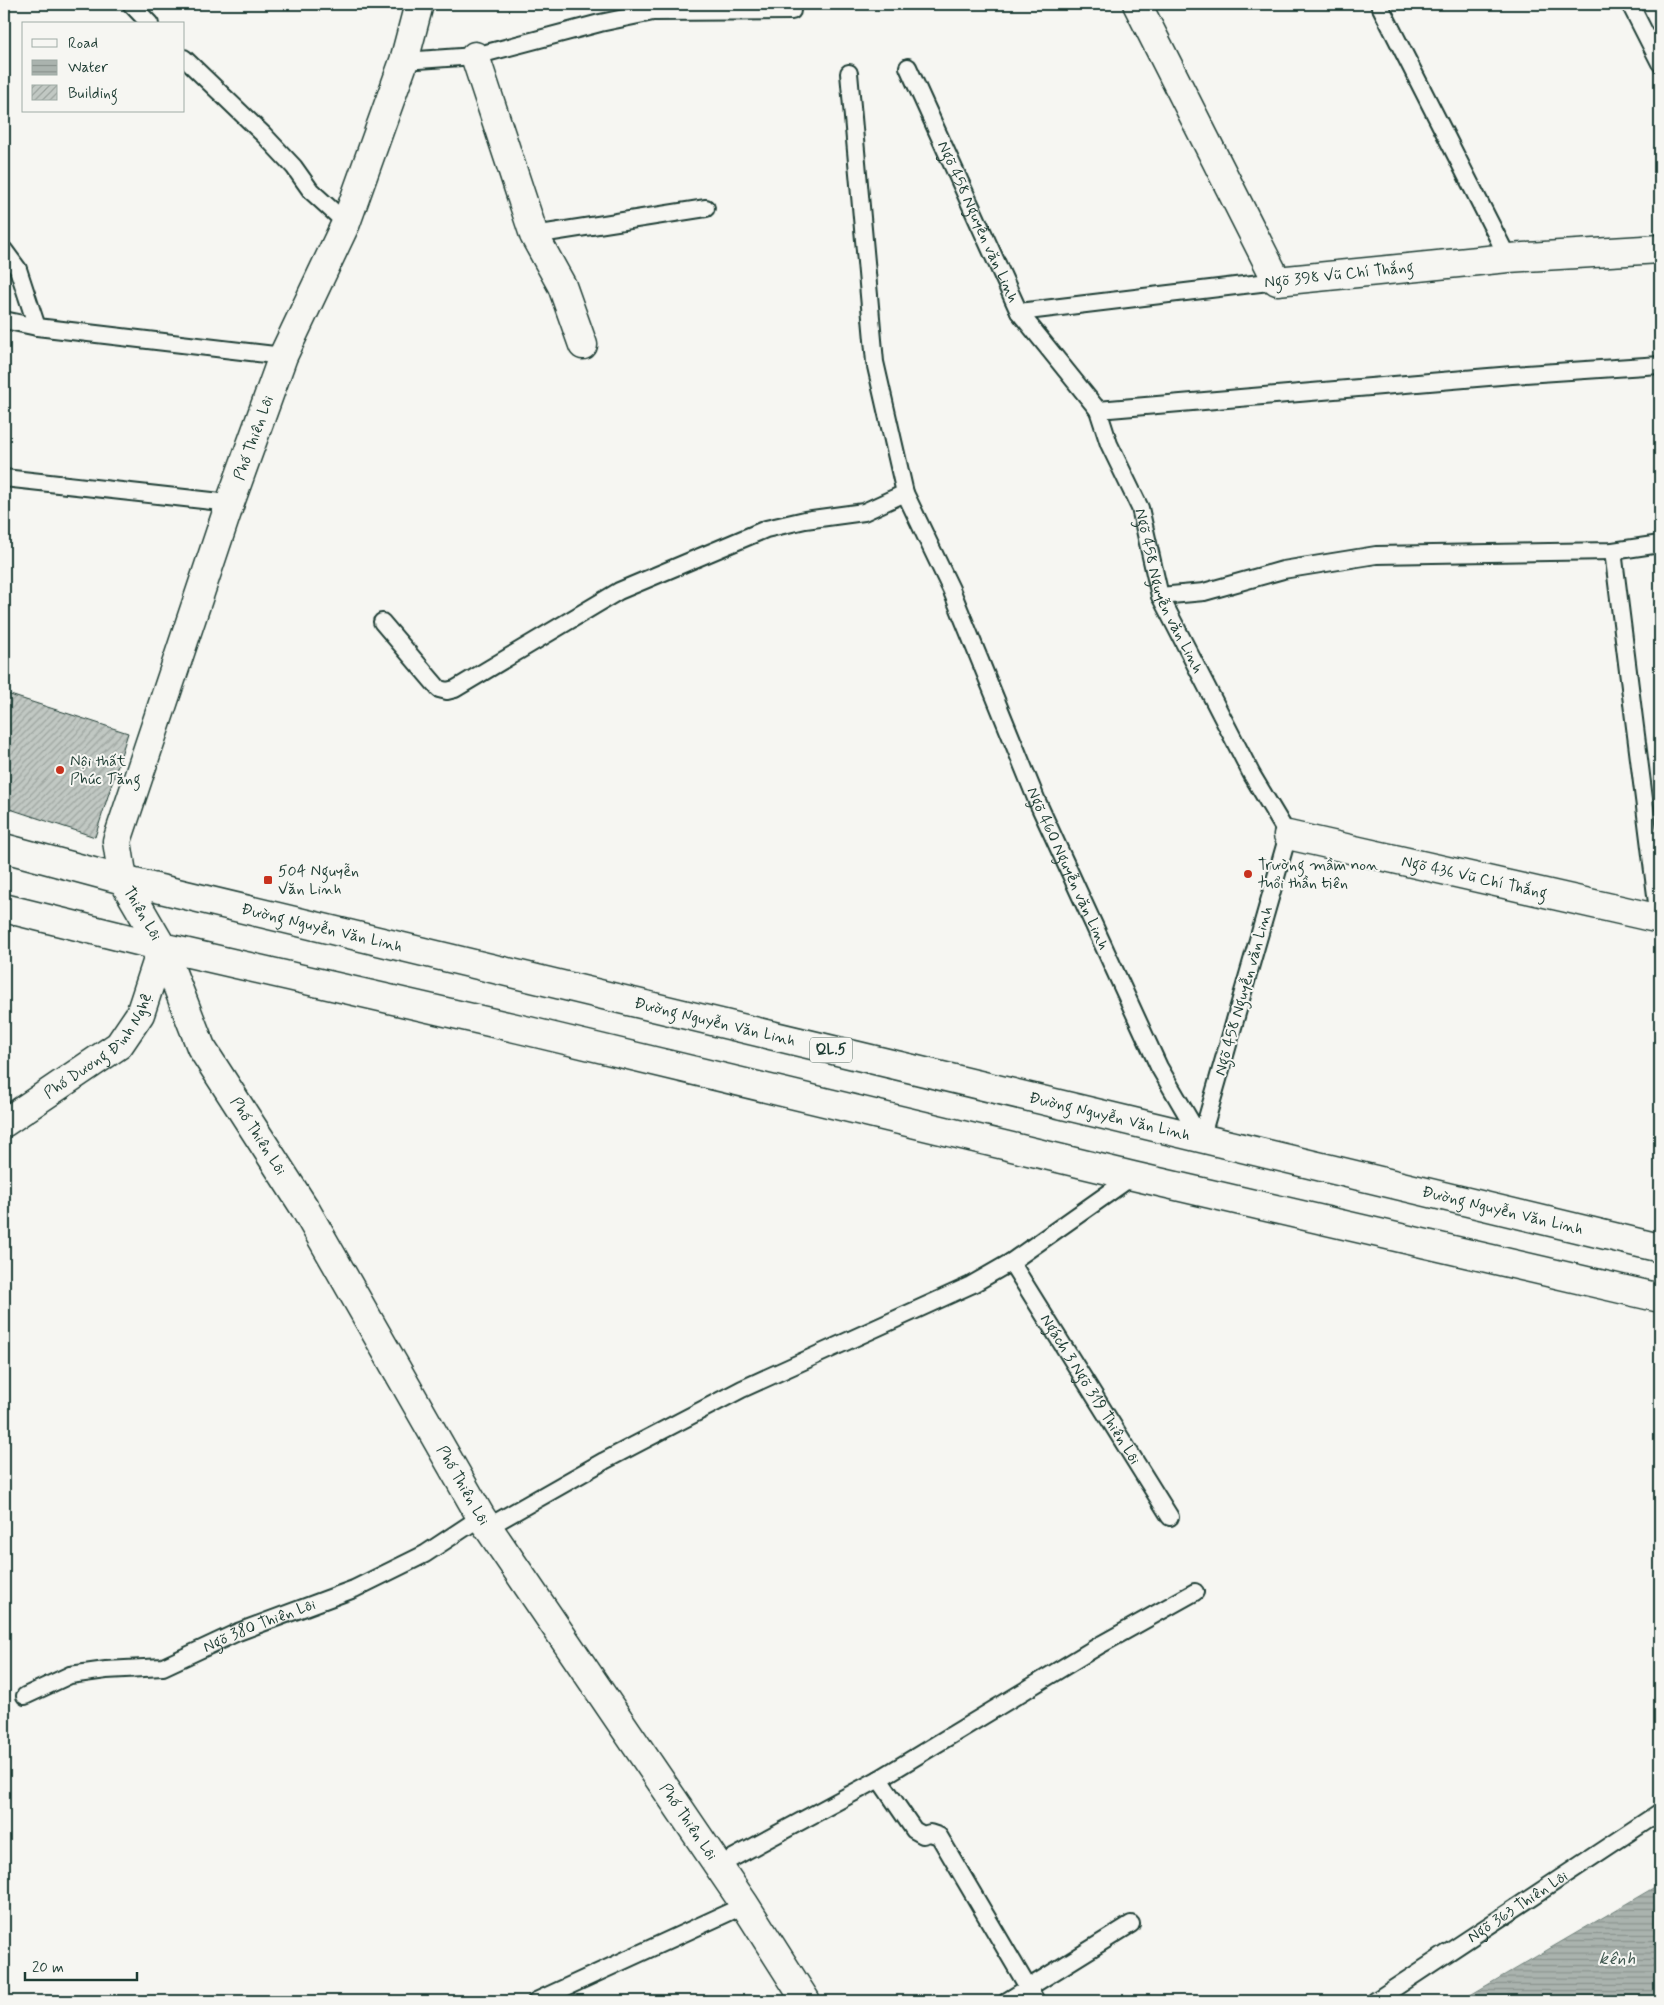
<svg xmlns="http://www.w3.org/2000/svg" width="1664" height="2005" viewBox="0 0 1664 2005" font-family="Mynerve,sans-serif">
  <defs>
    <pattern id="water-rules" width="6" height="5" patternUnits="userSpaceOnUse" patternTransform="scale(1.25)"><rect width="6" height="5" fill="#aab3ae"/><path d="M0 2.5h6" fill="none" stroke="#8a938e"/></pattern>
    <pattern id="building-hatch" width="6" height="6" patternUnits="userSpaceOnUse" patternTransform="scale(1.25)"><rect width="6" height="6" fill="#c1c8c3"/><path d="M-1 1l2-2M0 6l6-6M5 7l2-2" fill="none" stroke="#9ca49f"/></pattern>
  </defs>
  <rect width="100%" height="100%" fill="#f6f6f2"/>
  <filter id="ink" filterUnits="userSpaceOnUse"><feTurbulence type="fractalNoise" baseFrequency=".02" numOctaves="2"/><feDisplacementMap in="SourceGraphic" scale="10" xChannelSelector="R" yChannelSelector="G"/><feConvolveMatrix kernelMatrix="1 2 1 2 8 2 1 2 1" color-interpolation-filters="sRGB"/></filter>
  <g filter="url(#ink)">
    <path fill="url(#water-rules)" stroke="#72847d" d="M1660,1884v107l-16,10h-184z"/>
    <path fill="url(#building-hatch)" stroke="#1f3d34" d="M4,693l124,40 -33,104 -91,-30z"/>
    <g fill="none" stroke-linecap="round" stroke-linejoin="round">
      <defs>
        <g id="lane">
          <path d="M131,4l19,20"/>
          <path d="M1379,4l129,254"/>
          <path d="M1630,4l30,59"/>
          <path d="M184,58l80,77 30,32 17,24 35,32"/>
          <path d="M404,61l71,-5 125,-33 53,-11 139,-1"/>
          <path id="s1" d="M908,67l111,245 79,98 11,34 31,64 20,88 92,179 36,60 -87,304"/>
          <path id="s2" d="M849,73l26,289 30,131 46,96 86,212 122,266 42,72"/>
          <path d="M534,235l172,-27"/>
          <path d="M4,250l14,19 19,58"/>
          <path d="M1019,312l258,-31"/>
          <path d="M4,320l33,7 246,29"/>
          <path d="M1098,410l414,-35 148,-10"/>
          <path d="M4,478l226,25"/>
          <path d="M1613,551l46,368"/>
          <path d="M1160,596l44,-4 79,-22 93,-15 237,-4 47,-7"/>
          <path d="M382,622l57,67 8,2 8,-2 164,-98 147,-62 39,-9 59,-8 41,-19"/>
          <path id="s3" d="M1011,1262l159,255"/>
          <path d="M488,1527l116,-66 138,-72 229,-104 40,-23 122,-86"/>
          <path id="s4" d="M25,1696l45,-21 36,-5 57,-3 75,-35 116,-43 71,-35 56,-37"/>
          <path d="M879,1779l35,51 9,5 7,-2 9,3 97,165"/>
          <path d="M718,1866l161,-87 221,-134 95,-53"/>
          <path d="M536,2001l209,-96"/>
          <path d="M1007,2001l124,-77"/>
          <path id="s5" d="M1375,2001l285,-189"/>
        </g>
        <g id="street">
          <path d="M1137,4l140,277 231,-23 152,-9"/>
          <path d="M475,56l59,179 28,51 21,59"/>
          <path id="s6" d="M1288,835l372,84"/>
          <path id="s7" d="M4,1123l115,-78 21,-31 22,-67"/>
        </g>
        <g id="secondary">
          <path id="s8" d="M419,4l-15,57 -58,162 -63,133 -53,147 -113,338 6,39 39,67 39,100 103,160 177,310 264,388 61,96"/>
        </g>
        <g id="highway">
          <path id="s9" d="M4,848l119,32 1537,368"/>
          <path d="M4,908l158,39 358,82 613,147 527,122"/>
        </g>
      </defs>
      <use href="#lane" stroke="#1f3d34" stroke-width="20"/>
      <use href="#street" stroke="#1f3d34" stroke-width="31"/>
      <use href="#secondary" stroke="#1f3d34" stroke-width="31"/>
      <use href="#highway" stroke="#1f3d34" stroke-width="31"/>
      <use href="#lane" stroke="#f6f6f2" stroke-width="16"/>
      <use href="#street" stroke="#f6f6f2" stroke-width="28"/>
      <use href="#secondary" stroke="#f6f6f2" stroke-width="28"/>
      <use href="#highway" stroke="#f6f6f2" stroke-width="28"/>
    </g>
  </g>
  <g fill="#c8321e" stroke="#f6f6f2" stroke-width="2">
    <circle cx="60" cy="770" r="5"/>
    <circle cx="1248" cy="874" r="5"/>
    <rect x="263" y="875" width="10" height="10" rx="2.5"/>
  </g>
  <g text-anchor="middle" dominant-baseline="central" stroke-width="4" stroke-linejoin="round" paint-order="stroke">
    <rect fill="#f6f6f2" stroke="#60746d" stroke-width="1" x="810" y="1037.5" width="42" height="25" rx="4"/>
    <g font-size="15" font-weight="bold" fill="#1f3d34">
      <text x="831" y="1050">QL.5</text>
    </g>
    <g font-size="16" fill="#1f3d34" stroke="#f6f6f2">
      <text stroke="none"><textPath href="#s1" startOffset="170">Ngõ 458 Nguyễn văn Linh</textPath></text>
      <text transform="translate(1339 275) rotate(-6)">Ngõ 398 Vũ Chí Thắng</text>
      <text transform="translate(254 438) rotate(-70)">Phố Thiên Lôi</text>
      <text stroke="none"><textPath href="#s1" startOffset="590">Ngõ 458 Nguyễn văn Linh</textPath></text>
      <text stroke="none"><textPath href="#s2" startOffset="834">Ngõ 460 Nguyễn văn Linh</textPath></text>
      <text stroke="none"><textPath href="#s6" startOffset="191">Ngõ 436 Vũ Chí Thắng</textPath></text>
      <text stroke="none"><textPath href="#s8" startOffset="969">Thiên Lôi</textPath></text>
      <text stroke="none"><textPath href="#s9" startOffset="328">Đường Nguyễn Văn Linh</textPath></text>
      <text transform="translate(1244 991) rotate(-74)">Ngõ 458 Nguyễn văn Linh</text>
      <text stroke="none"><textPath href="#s9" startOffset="732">Đường Nguyễn Văn Linh</textPath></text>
      <text stroke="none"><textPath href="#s7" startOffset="124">Phố Dương Đình Nghệ</textPath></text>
      <text stroke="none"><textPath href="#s9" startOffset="1138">Đường Nguyễn Văn Linh</textPath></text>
      <text stroke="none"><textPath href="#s8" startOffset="1221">Phố Thiên Lôi</textPath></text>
      <text stroke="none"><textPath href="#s9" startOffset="1542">Đường Nguyễn Văn Linh</textPath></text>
      <text stroke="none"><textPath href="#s3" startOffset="150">Ngách 3 Ngõ 319 Thiên Lôi</textPath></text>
      <text stroke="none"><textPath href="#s8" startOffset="1626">Phố Thiên Lôi</textPath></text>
      <text stroke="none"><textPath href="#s4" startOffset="248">Ngõ 380 Thiên Lôi</textPath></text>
      <text stroke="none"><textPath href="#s8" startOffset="2031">Phố Thiên Lôi</textPath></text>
      <text stroke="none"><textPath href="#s5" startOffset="171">Ngõ 363 Thiên Lôi</textPath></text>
    </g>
    <g font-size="16" fill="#1f3d34" stroke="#f6f6f2" text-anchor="start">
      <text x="70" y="761">Nội thất<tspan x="70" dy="18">Phúc Tăng</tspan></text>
      <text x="1258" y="865">Trường mầm non<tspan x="1258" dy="18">tuổi thần tiên</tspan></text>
      <text x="278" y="871">504 Nguyễn<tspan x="278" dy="18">Văn Linh</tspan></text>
    </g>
    <g font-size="18" font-style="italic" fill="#425a52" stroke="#f6f6f2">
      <text x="1617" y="1959">kênh</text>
    </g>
  </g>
  <rect width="1664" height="2005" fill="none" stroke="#f6f6f2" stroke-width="20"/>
  <rect x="10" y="10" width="1644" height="1985" fill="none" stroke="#1f3d34" stroke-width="2" filter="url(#ink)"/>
  <rect x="22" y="22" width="162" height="90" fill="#f6f6f2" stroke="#a0aca6"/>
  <rect x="32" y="39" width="25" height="8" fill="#f6f6f2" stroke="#a0aca6"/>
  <text x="68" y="48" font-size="15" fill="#1f3d34">Road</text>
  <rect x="32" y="60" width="25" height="15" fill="url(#water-rules)" stroke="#a0aca6"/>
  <text x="68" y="72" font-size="15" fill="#1f3d34">Water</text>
  <rect x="32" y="85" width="25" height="15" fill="url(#building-hatch)" stroke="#a0aca6"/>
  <text x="68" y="98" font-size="15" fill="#1f3d34">Building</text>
  <path d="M25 1972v8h112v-8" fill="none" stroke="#1f3d34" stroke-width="2.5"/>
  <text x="32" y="1972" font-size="15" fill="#1f3d34" stroke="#f6f6f2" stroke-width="4" paint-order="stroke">20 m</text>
</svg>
